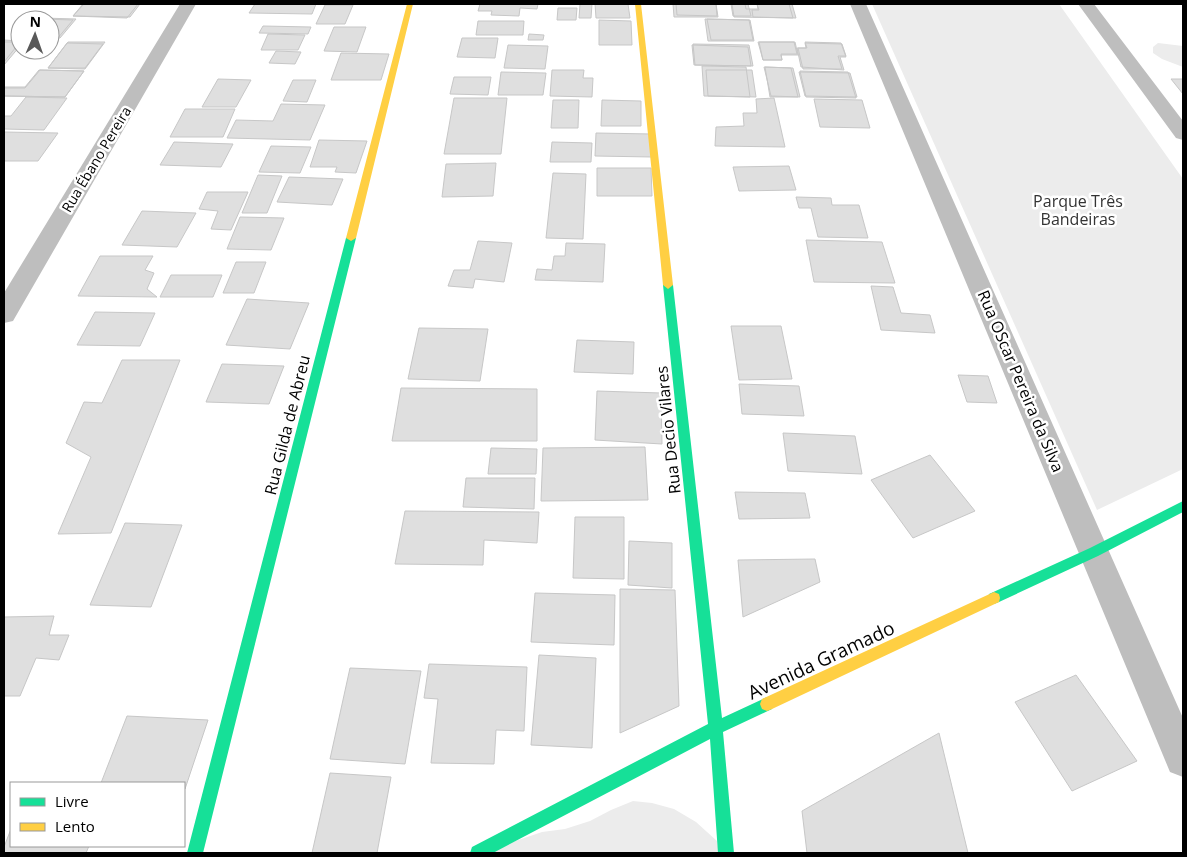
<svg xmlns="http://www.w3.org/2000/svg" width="1187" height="857" viewBox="0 0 1187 857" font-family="'Open Sans',sans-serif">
  <rect width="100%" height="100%" fill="#fff"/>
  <path fill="#ececec" d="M872,4h187l124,175v290l-86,41z
    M1158,43l25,3v21l-21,-8 -9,-6v-6z
    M633,801l19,2 22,6 22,13 21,19 2,12h-229l5,-5 47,-16 23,-3 25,-8 21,-11z"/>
  <path fill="#dfdfdf" stroke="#c7c7c7" d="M83,4h57l-10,13 -57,-1z
    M84,4h54l-11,14 -54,-2z
    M255,4h61l-4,10 -63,-1z
    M480,4h58l-1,5 -17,-1 -1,8 -28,-1 1,-4h-14z
    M580,4h12l-1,14h-12z
    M595,4h33l2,14h-34z
    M673,4h43l2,13h-44z
    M676,4h40l1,12 -40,-1z
    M731,4h17l3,12h-18z
    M732,4h13l1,5h12l-1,-5h35l4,14 -62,-1z
    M757,4h32l4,14 -40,-1 -1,-7h7z
    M325,5h28l-8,19h-29z
    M558,8h19l-1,12h-19z
    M42,18l34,1 -16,19h-10v-18h-10z
    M42,19l31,1 -16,19h-7v-19z
    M705,19l45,1 4,21h-46z
    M707,19l42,1 4,20h-42z
    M599,20l32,1 1,24h-33z
    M478,21h46l-1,14h-47z
    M263,26l48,1 -3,7 -49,-1z
    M334,27h32l-9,25 -33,-1z
    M268,34l37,1 -7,15h-37z
    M529,34l15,1 -1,5h-15z
    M462,38h36l-3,20 -38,-1z
    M4,40l16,1v5l-16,19z
    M4,42h16l-16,20z
    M68,42h37l-20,27 -37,-1z
    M758,42h37l3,13h-17l1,5h-19z
    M759,42h35l3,12h-16l1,6h-19z
    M805,42l36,1 5,14h-6l4,13 -43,-3 -4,-19h10z
    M67,43l36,1 -18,24h-37z
    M805,43l37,1 4,12h-8l4,13h-39l-5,-21h8z
    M693,44l56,1 4,21 -58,-1z
    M508,45l40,1 -3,23 -41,-1z
    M692,45l56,2 3,19 -57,-1z
    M276,51l25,1 -6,12 -26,-1z
    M341,53l48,1 -8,26h-50z
    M702,66l44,1 4,30 -46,-1z
    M764,67l29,1 7,29 -29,-1z
    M765,67l26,1 7,29h-28z
    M39,70l45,1 -19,26 -61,-1v-9h21z
    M40,70l44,1 -19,26 -61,-1v-8h21z
    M552,70h32l-1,8h10l-1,19 -42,-1z
    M706,70h46l4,27 -48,-1z
    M800,71l48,1 8,26 -50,-1z
    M501,72l45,1 -3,22h-45z
    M799,72l51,1 7,24 -52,-1z
    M454,77h37l-3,18 -38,-1z
    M218,79l33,1 -15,27h-34z
    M1171,79h12v15z
    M293,80h23l-9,22 -24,-1z
    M26,97l41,1 -23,32 -40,-1v-13h7z
    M454,98h53l-6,56h-57z
    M774,98l11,49 -70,-1 1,-19 28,-1 -1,-13h14l-1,-14z
    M814,99l48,1 8,28 -50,-1z
    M553,100h26l-1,28h-27z
    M602,100l39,1v25h-40z
    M281,104l44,1 -15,35 -83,-2 9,-18 37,1z
    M185,109h50l-12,28h-53z
    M4,132l54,1 -20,28h-34z
    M596,133l56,1v23l-57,-1z
    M319,140l48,1 -11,32 -21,-1 2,-5h-27z
    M174,142l59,2 -12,23 -61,-2z
    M552,142l40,1 -1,19h-41z
    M271,146l40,1 -11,26 -41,-1z
    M496,163l-3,33 -51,1 4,-33z
    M789,166l7,24 -57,1 -6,-24z
    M597,168h54l1,28h-55z
    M553,173l33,1 -3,65 -37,-1z
    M258,175l24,1 -15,37h-25z
    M289,177l54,2 -11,26 -55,-3z
    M207,192h41l-17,38 -20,-1 7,-18 -19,-2z
    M796,197l35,1 1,7h27l9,33 -50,-1 -7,-29h-12z
    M142,211l54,2 -19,34 -55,-2z
    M240,217l44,1 -13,32 -44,-1z
    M806,240l76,2 13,41 -81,-1z
    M478,241l34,2 -8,39 -29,-3 -2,9 -25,-2 6,-16h16z
    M566,243l39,1 -2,38 -68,-2 2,-11 15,1 2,-14h11z
    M100,256h53l-8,14 9,3 -7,16 10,8 -79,-1z
    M236,262h30l-12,31h-31z
    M171,275h51l-9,22h-53z
    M871,286l22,1 8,26 29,2 5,18 -54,-3z
    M247,299l62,4 -19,46 -64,-4z
    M95,312l60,1 -15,33 -63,-1z
    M731,326h50l11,53 -53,1z
    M419,328l69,1 -8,52 -72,-2z
    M577,340l57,2 -1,32 -59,-2z
    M122,360h58l-69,173 -53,1 33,-77 -25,-14 18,-41 18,1z
    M222,364l62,2 -15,38 -63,-2z
    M958,375l30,1 9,27 -30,-1z
    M739,384l60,2 5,30 -62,-2z
    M401,388l136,1v52h-145z
    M597,391l64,2 1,51 -67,-4z
    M783,433l72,3 7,38 -74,-3z
    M645,447l3,53 -107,1 2,-53z
    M491,448l46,1 -1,25h-48z
    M930,455l45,56 -62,27 -42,-58z
    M466,478h69l-1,31 -71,-2z
    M735,492l70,1 5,25 -71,1z
    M405,511l134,1 -2,31 -53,-3 -1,25 -88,-1z
    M575,517h49v62l-51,-1z
    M125,523l57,2 -31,82 -61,-2z
    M629,541l43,2v45l-44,-3z
    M815,559l5,23 -77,35 -5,-57z
    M620,589l55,1 4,116 -59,27z
    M535,593l80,2 -1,50 -83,-3z
    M54,616l-5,19h20l-10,25 -23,-2 -16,38h-16v-79z
    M539,655l57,3 -4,90 -61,-3z
    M429,664l98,3 -3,64 -28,-1 -2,34 -63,-1 7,-64 -14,-1z
    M350,668l71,3 -16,93 -75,-5z
    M1076,675l61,86 -65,30 -57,-89z
    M127,716l81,4 -23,69 -1,-6h-83z
    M939,733l29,120h-161l-5,-42z
    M330,773l61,4 -14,76h-65z
    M11,829v17h78l-3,7h-82v-6z"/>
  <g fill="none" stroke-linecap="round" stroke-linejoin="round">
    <path fill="#bebebe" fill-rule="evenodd" d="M180,4h16l-183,317 -9,2v-30z
      M850,4h16l317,714v59l-13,-5z
      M1078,4h16l89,117v19l-7,-2z"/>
    <path fill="#16e098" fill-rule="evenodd" d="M351,235l5,3 -153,615h-16l159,-615z
      M668,281l5,4 49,433 45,-21 5,2 2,5 -2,5 -49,23 11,121h-16l-8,-114 -217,114h-23l2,-6 236,-123 -45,-439z
      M1183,501v11l-85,44 -99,46 -5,2 -5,-2 -1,-4 1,-4 101,-46z"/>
    <path fill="#ffcf43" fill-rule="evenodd" d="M407,4h6l-57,234 -5,3 -5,-3z
      M635,4h6l32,281 -5,4 -5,-4z
      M994,592l5,2 1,4 -1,4 -227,107 -5,2 -5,-2 -2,-5 2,-5z"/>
  </g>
  <g text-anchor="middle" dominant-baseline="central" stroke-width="5" stroke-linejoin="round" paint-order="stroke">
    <g font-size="14" fill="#000" stroke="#fff">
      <text transform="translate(96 159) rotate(-59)">Rua Ébano Pereira</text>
    </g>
    <g font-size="16" fill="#333" stroke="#fff">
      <text x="1078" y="201">Parque Três<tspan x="1078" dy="18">Bandeiras</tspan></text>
    </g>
    <g font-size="16" fill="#000" stroke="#fff">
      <text transform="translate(1021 381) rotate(67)">Rua OScar Pereira da Silva</text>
      <text transform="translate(287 425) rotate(-76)">Rua Gilda de Abreu</text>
      <text transform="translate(668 430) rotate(-96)">Rua Decio Vilares</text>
    </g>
    <g font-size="19" fill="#000" stroke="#fff">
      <text transform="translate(821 660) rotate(-25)">Avenida Gramado</text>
    </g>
  </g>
  <rect width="1187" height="857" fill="none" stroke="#000000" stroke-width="10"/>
  <rect x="10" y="782" width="175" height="65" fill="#ffffff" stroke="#999999"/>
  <rect x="20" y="798" width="25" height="8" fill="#16e098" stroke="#999999"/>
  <text x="55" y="807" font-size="15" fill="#000000">Livre</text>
  <rect x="20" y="823" width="25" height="8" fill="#ffcf43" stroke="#999999"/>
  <text x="55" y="832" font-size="15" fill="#000000">Lento</text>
  <g transform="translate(35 35) rotate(2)"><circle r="24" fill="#ffffff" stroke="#999999"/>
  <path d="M0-4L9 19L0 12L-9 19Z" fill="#595959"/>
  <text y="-8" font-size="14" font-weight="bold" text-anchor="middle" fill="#000000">N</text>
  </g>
</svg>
